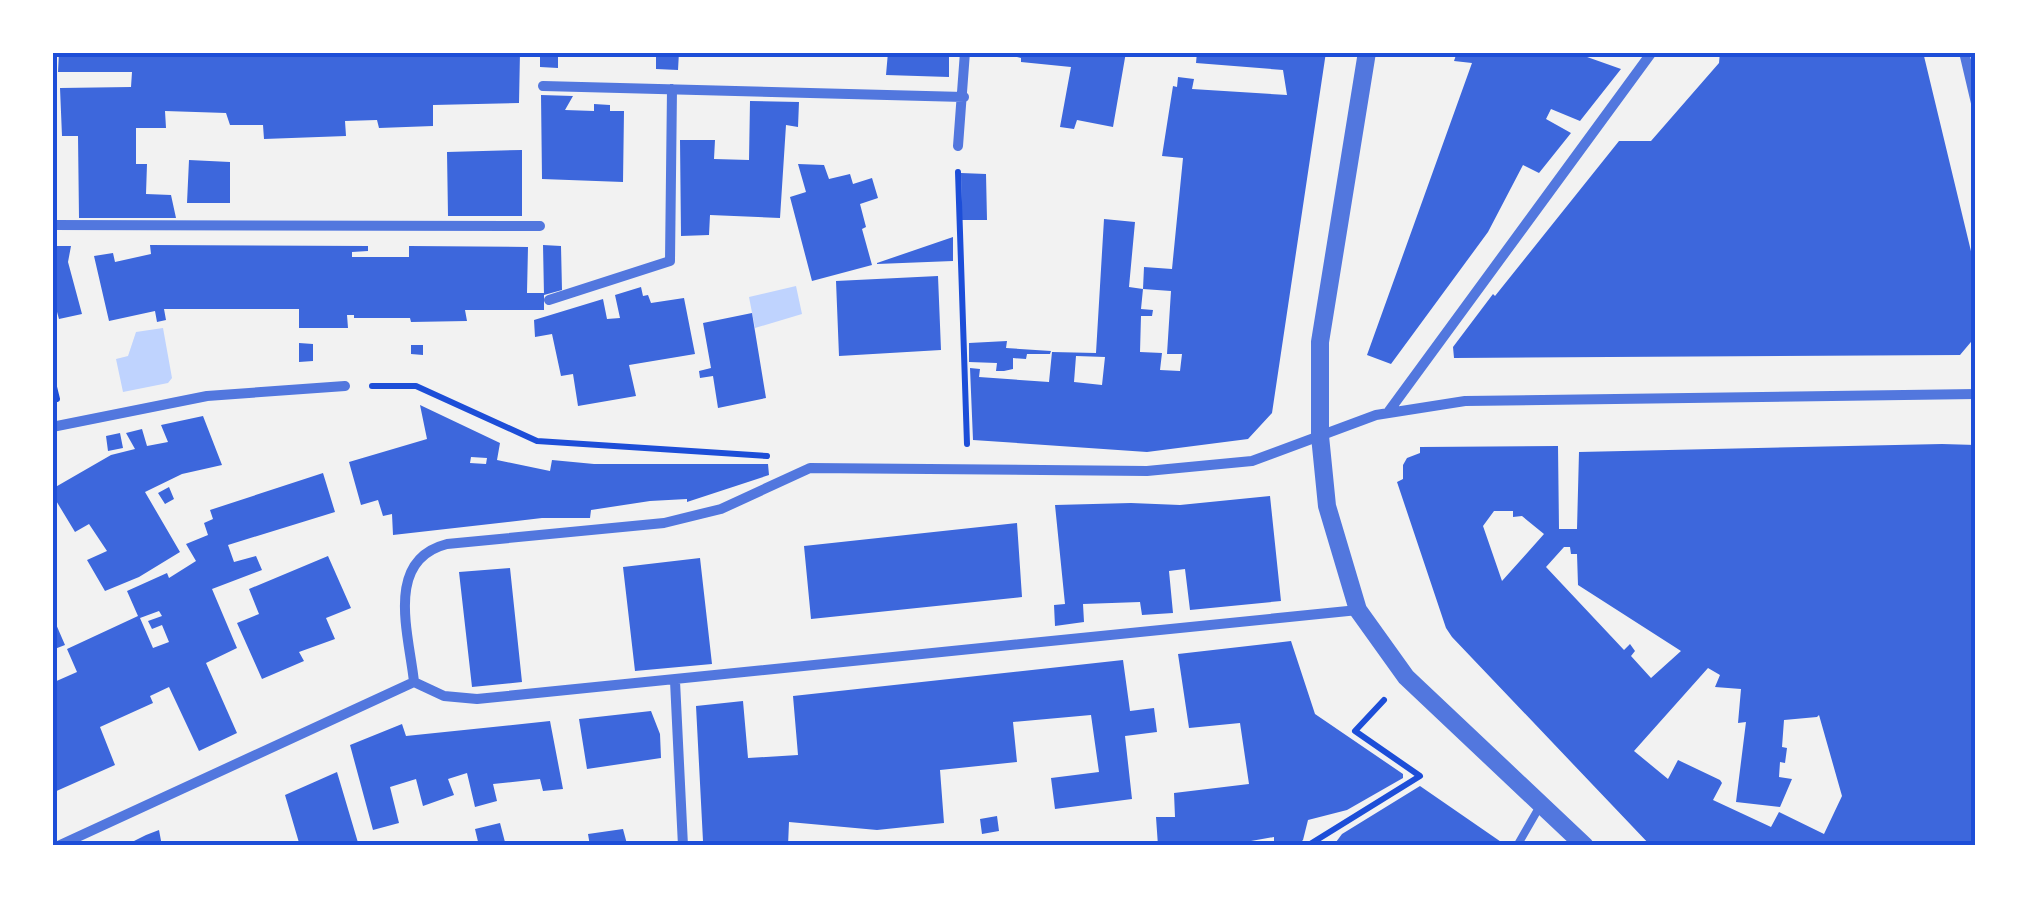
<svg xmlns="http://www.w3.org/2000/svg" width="2028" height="898" viewBox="0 0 2028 898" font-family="'Source Serif 4',serif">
  <rect width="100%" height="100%" fill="#f2f2f2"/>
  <path fill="#bfd3fe" d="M796,286l6,28 -47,14 -6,-31z
    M163,328l9,50 -4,5 -45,9 -7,-33 12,-3 8,-24z"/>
  <path fill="#3d67dc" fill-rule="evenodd" d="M59,52h461l-1,51 -86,2v21l-54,2 -2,-8 -32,1 1,15 -82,3 -1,-14h-33l-4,-12 -61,-2 1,17h-30v36h11l-1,30 25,1 5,23h-97l-1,-82h-16l-2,-48 71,-1 1,-15h-74z
    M540,52h18v16l-18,-1z
    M656,52h23l-1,18 -22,-1z
    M888,52h61v25l-63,-2z
    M998,52h128l-13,75 -36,-7 -3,9 -14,-2 11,-60 -50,-5v-4z
    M1197,52h129l-54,361 -24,26 -101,13 -174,-12 -3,-72 10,1 -1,8 70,5 3,-30 44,1 8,-134 31,3 -6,65 14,2 -2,20 12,1 -1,6h-11l-1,36 22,1 -2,17 20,1 2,-17h-15l4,-63 -28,-2 1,-22 28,2 11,-111 -21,-2 11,-70 4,1 1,-10 16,2 -2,10 95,6 -4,-25 -87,-7zM1076,356l29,1 -3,28 -28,-3z
    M1457,52h116l48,17 -41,52 -29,-12 -5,10 25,14 -32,40 -16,-8 -35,67 -97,132 -24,-9 105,-292 -18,-2z
    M1720,52h203l53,220v64l-16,19 -506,3 -1,-11 40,-53 2,2 124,-155h32l68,-78z
    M541,95l32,1 -8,14 29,1v-7l16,1v6h14l-1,71 -81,-3z
    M750,101l49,1 -1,25 -12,-2 -6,93 -70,-3 -1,20 -28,1 -1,-96h35l-1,19 35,1z
    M522,150v66h-74l-1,-64z
    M189,160l41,2v41h-43z
    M798,164l26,1 5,14 21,-5 3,10 19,-6 6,20 -18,6 6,23 -4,2 10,36 -60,16 -22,-84 16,-5z
    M961,173l25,1 1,46h-25z
    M953,237v24l-76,3v-1z
    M150,245l218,1v5l-16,1v5h57v-11l119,1 -1,46h17v17h-79l2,11 -56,1 -1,-4h-56v-3h-7l1,13h-49v-19h-135l2,11 -9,2 -2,-11 -46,10 -15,-65 19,-3 2,9 36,-8z
    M543,245l18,1 1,44 -18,5z
    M52,246h19l-3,16 14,52 -23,5 -7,-25z
    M938,276l3,74 -102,6 -3,-75z
    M641,287l2,9 5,-1 3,8 33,-5 11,56 -66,11 7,31 -58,10 -5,-32 -12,2 -9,-42 -17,3 -1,-17 69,-21 4,20 13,-1 -5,-23z
    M752,313l14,85 -48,10 -5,-32 -13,2 -1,-7 12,-3 -8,-45z
    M1007,341l-1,7 45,3 -1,3h-23l-1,5 -13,-1v11l-9,2h-8l1,-8 -28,-1v-19z
    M299,343l14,1v17l-14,1z
    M411,345h12v10l-12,-1z
    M420,405l80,38 -3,17 53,11 2,-11 42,4h174l1,11 -82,27v-3l-37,2 -59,9 -1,8h-48l-149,17 -1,-21 -9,2 -5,-16 -17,5 -12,-43 78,-23zM471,457l16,1 -1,6 -16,-1z
    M203,416l19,49 -40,9 -37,18 35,60 -41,25 -34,14 -18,-31 20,-9 -18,-27 -14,8 -23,-38v-5l59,-34 24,-6 -9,-16 16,-4 5,17 21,-4 -7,-17z
    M120,433l3,15 -15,3 -2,-15z
    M1942,444l34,1v401h-325l-199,-209 -6,-9 -49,-146 6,-3v-14l4,-7 13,-5v-6l138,-1 1,83h18l2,-77zM1494,511h19v6l9,-1 22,18 -42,47 -19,-55zM1564,547h6l1,7h6l1,31 103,66 -30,27 -20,-22 4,-5 -5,-7 -6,6 -78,-83zM1708,668l12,7 -5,12 26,2 -3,34 8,-1 -10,80 44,5 12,-28 -13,-2 1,-15 5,1 2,-15 -5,-1 2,-27 33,-3 2,-2 23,81 -18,38 -45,-22 -8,15 -58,-27 9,-17 -2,-3 -42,-20 -10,19 -34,-28z
    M323,473l12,39 -107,33 6,17 22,-6 6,14 -50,19 25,59 -31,15 31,70 -38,18 -30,-64 -19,9 3,7 -53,24 15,38 -63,28v-110l25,-11 -10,-23 71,-33 -11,-25 40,-18 2,5 27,-17 -10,-17 22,-9 -4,-12 9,-4 -3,-9zM159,611l3,5 -14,5 4,8 10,-4 7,17 -16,6 -13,-30z
    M169,487l5,12 -9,5 -7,-11z
    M1270,496l11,105 -91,9 -5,-41 -16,2 4,42 -31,2 -2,-13 -57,2 1,18 -29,4 -1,-21 11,-1 -10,-99 76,-2 49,2z
    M1017,523l5,74 -211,22 -7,-73z
    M328,556l23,52 -25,10 9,21 -36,13 5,9 -42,18 -25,-56 22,-9 -10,-25z
    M700,558l12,106 -77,7 -12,-104z
    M510,568l12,114 -50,5 -13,-115z
    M52,615l13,30 -13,5z
    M1291,641l24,73 88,60v4l-56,32 -39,10 -5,20 -6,6h-23v-9l-51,9h-65l-2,-29h19l-1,-24 75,-9 -9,-61 -51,5 -11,-74z
    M1123,660l7,51 24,-3 3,24 -32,4 7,63 -77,10 -4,-31 48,-6 -8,-57 -78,7 4,40 -77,8 4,53 -67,7 -88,-8 -1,24 -85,-5 -7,-135 47,-5 5,57 50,-3 -5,-59z
    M651,711l9,23 1,24 -74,11 -8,-50z
    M550,721l13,68 -20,2 -3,-12 -47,5 4,17 -22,6 -8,-34 -19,6 6,16 -31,11 -7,-27 -26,8 9,36 -26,7 -23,-85 52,-21 4,12z
    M337,772l22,74h-59l-15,-51z
    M1420,786l71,49 16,11h-174l9,-12z
    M997,816l2,15 -17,3 -2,-15z
    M500,823l6,23h-27l-4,-17z
    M623,829l4,15 -37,2 -2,-12z
    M159,830l3,16h-38l22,-11z"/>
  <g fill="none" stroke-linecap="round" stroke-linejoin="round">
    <path stroke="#1d4ed8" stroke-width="6" d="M958,172l9,272
      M52,379l5,20
      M372,386h44l121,55 230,15
      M1307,846l113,-70 -65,-45 29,-31"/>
    <path stroke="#5277de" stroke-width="8" d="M1517,846l23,-40"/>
    <path stroke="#5277de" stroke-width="10" d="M1964,52l12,51
      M543,86l421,11
      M958,146l7,-94
      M52,225l488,1
      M549,300l121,-39 2,-172
      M1389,411l263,-359
      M52,427l155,-31 138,-10
      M675,681l8,165
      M414,682l30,14 33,3 881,-89
      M58,846l356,-164c-5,-48 -30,-122 33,-138l217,-21 57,-14 89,-41 337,3 105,-10 124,-46 89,-14 511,-7"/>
    <path stroke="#5277de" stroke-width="18" d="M1367,52l-47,290v94l7,70 31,104 48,67 179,169"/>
  </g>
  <rect width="2028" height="898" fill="none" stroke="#ffffff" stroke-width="110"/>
  <rect x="55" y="55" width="1918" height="788" fill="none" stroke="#1d4ed8" stroke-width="4"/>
</svg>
